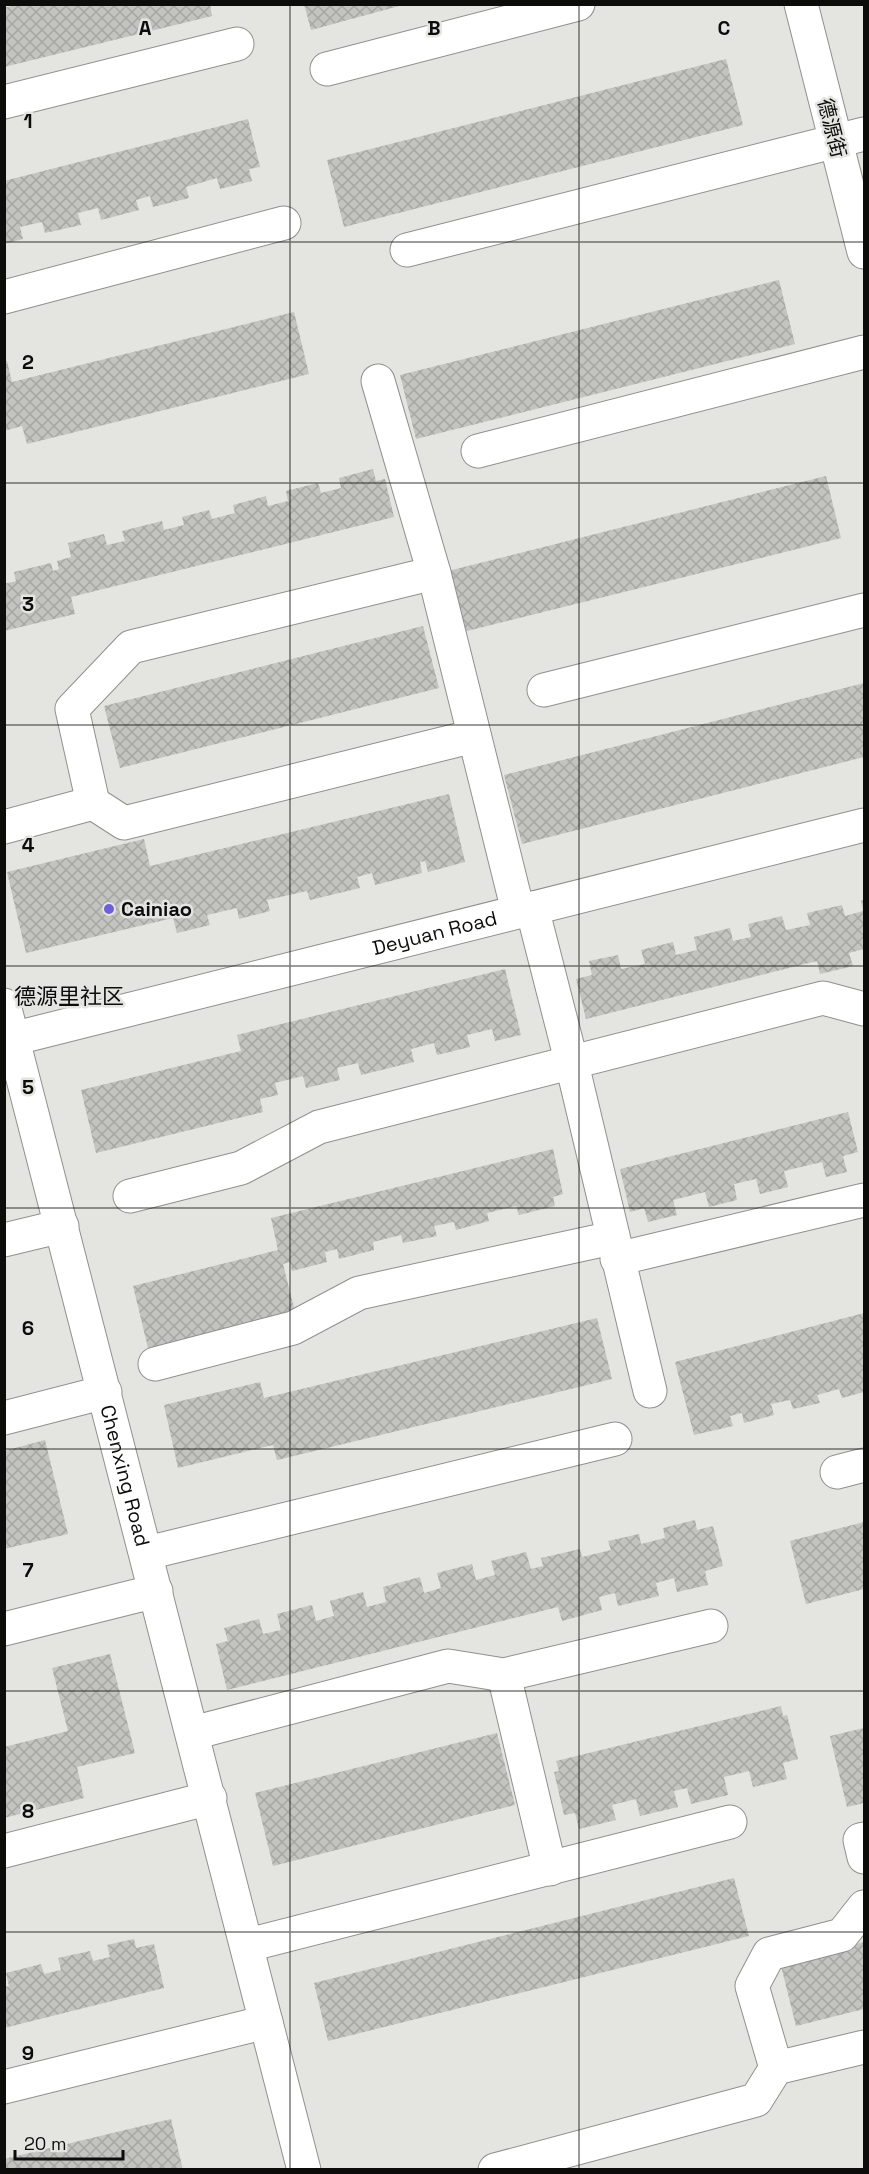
<svg xmlns="http://www.w3.org/2000/svg" width="869" height="2174" viewBox="0 0 869 2174" font-family="'Space Grotesk','Noto Sans SC',sans-serif">
  <defs>
    <pattern id="building-cross-hatch" width="8" height="8" patternUnits="userSpaceOnUse" patternTransform="scale(1.5)"><rect width="8" height="8" fill="#c3c3bf"/><path d="M0 0l8 8M0 8l8-8" fill="none" stroke="#a6a6a3"/></pattern>
  </defs>
  <rect width="100%" height="100%" fill="#e4e4e0"/>
  <path fill="url(#building-cross-hatch)" d="M18,4h192l2,12 -208,51v-59z
    M304,4h99v1l-92,25z
    M726,59l17,66 -399,102 -17,-67z
    M248,119l12,48 -11,2 3,12 -32,8 -3,-11 -31,9 3,11 -36,9 -3,-11 -14,4 3,10 -38,10 -3,-12 -20,5 3,12 -36,8 -3,-11 -22,5 3,12 -19,5v-63z
    M779,280l16,64 -379,95 -16,-64z
    M294,312l15,62 -282,70 -5,-18 -18,5v-69l3,-1 5,21z
    M373,469l3,12 9,-2 9,38 -323,80 4,17 -71,17v-47l12,-3 -2,-9 37,-9 2,8 6,-2 -2,-8 14,-4 -3,-14 36,-9 3,11 18,-4 -3,-10 40,-10 2,9 20,-5 -2,-8 27,-7 3,9 23,-6 -2,-8 33,-9 2,10 20,-5 -2,-10 32,-8 3,10 20,-5 -2,-10z
    M826,476l15,62 -378,94 -15,-61z
    M423,626l16,62 -319,80 -16,-62z
    M864,683v74l-342,87 -18,-69z
    M449,794l16,68 -37,10 -3,-11 -5,1 2,11 -47,12 -3,-12 -15,4 3,11 -50,12 -3,-9 -40,9 3,11 -31,8 -2,-11 -30,7 3,10 -33,8 -4,-15 -147,35 -19,-81 137,-33 6,27z
    M861,900h3v49l-15,4 4,13 -33,8 -3,-13 -231,58 -10,-40 16,-4 -3,-14 29,-6 3,14 24,-5 -4,-14 32,-8 3,13 21,-5 -3,-13 36,-9 3,13 18,-4 -3,-13 34,-8 4,14 24,-5 -3,-12 35,-8 3,11 18,-5z
    M505,969l16,66 -26,6 -3,-12 -25,6 3,12 -33,8 -3,-12 -23,6 3,13 -53,13 -3,-12 -21,5 3,12 -34,8 -3,-12 -28,7 3,12 -18,4 3,13 -167,41 -15,-63 160,-39 -4,-16z
    M848,1112l10,40 -15,4 4,16 -21,5 -4,-15 -38,9 4,16 -28,7 -4,-15 -22,5 3,16 -28,7 -4,-15 -32,8 4,15 -29,7 -4,-14 -14,4 -10,-43z
    M553,1149l10,45 -10,3 2,9 -36,9 -3,-9 -29,7 2,8 -33,9 -2,-8 -20,4 3,10 -34,7 -2,-8 -28,7 1,8 -35,9 -2,-10 -12,3 2,10 -35,9 -2,-9 -7,2 13,52 -147,36 -16,-66 145,-36 -7,-32z
    M864,1313v79l-22,6 -3,-9 -22,6 3,8 -27,6 -3,-9 -19,4 3,11 -30,8 -2,-10 -12,3 3,10 -39,9 -19,-73z
    M597,1318l15,61 -335,81 -4,-15 -95,23 -14,-63 96,-23 4,16z
    M45,1440l23,94 -64,15v-98z
    M695,1520l2,10 16,-4 10,40 -18,5 3,14 -31,7 -3,-14 -18,5 3,13 -41,10 -3,-13 -16,4 3,13 -40,11 -4,-14 -331,83 -11,-46 12,-3 -4,-13 35,-9 4,15 18,-4 -4,-16 35,-9 4,16 18,-5 -4,-15 33,-9 4,15 19,-5 -3,-15 37,-10 4,16 17,-5 -4,-15 35,-9 4,16 19,-5 -4,-14 35,-9 5,17 12,-3 -2,-8 39,-9 2,8 29,-7 -3,-9 31,-7 2,10 24,-6 -2,-10z
    M864,1522v67l-58,15 -16,-63z
    M110,1654l25,99 -58,14 7,31 -80,20v-71l64,-16 -16,-63z
    M781,1706l2,10 4,-1 11,44 -15,4 4,16 -34,8 -4,-16 -25,6 4,18 -37,9 -4,-16 -13,3 4,16 -38,9 -4,-17 -24,6 4,15 -37,9 -4,-16 -11,2 -10,-43 5,-1 -3,-10z
    M864,1728v75l-17,4 -17,-71z
    M497,1733l18,72 -242,61 -18,-73z
    M734,1878l15,58 -421,105 -14,-58z
    M134,1939l2,9 18,-4 10,44 -160,40v-41l5,-1 -3,-13 35,-9 3,10 17,-4 -3,-12 32,-7 3,10 17,-4 -3,-12z
    M864,1942v67l-68,17 -16,-64z
    M171,2119l12,51h-179v-11z"/>
  <g fill="none" stroke-linecap="round" stroke-linejoin="round">
    <defs>
      <g id="minor">
        <path d="M801,4l63,248"/>
        <path d="M327,69l251,-65"/>
        <path d="M4,102l233,-58"/>
        <path d="M407,250l457,-116"/>
        <path d="M4,297l280,-74"/>
        <path d="M378,381l56,192 84,338"/>
        <path d="M478,451l386,-99"/>
        <path d="M544,690l320,-80"/>
        <path d="M93,803l-21,-94 59,-62 303,-74"/>
        <path d="M4,827l89,-24 31,20 350,-87"/>
        <path d="M532,908l40,156 78,327"/>
        <path id="s1" d="M4,1005l300,1165"/>
        <path id="s2" d="M4,1041l860,-216"/>
        <path d="M130,1196l111,-28 78,-41 504,-129 41,11"/>
        <path d="M4,1240l58,-14"/>
        <path d="M617,1259l247,-59"/>
        <path d="M155,1364l138,-36 66,-35 253,-55"/>
        <path d="M4,1418l101,-26"/>
        <path d="M837,1472l27,-7"/>
        <path d="M147,1553l468,-114"/>
        <path d="M4,1629l152,-38"/>
        <path d="M504,1675l46,194"/>
        <path d="M193,1733l255,-67 56,9 207,-49"/>
        <path d="M864,1839l-4,1 4,17"/>
        <path d="M4,1851l206,-53"/>
        <path d="M248,1945l482,-123"/>
        <path d="M776,2068l88,-21"/>
        <path d="M4,2087l262,-65"/>
        <path d="M495,2170l261,-70 20,-32 -24,-82 17,-32 73,-19 22,-28"/>
      </g>
    </defs>
    <use href="#minor" stroke="#91908d" stroke-width="35"/>
    <use href="#minor" stroke="#fff" stroke-width="33"/>
  </g>
  <path fill="none" stroke="#0c0c0a" stroke-width="1.5" stroke-opacity="0.55" d="M290,4v2166M579,4v2166M4,242h860M4,483h860M4,725h860M4,966h860M4,1208h860M4,1449h860M4,1691h860M4,1932h860"/>
  <circle fill="#705fda" stroke="#e4e4e0" stroke-width="2" cx="109" cy="909" r="6"/>
  <g text-anchor="middle" dominant-baseline="central" stroke-width="5" stroke-linejoin="round" paint-order="stroke">
    <g font-size="20" fill="#0c0c0a" stroke="#e4e4e0">
      <text transform="translate(832 128) rotate(76)">德源街</text>
      <text stroke="none"><textPath href="#s2" startOffset="444">Deyuan Road</textPath></text>
      <text stroke="none"><textPath href="#s1" startOffset="486">Chenxing Road</textPath></text>
    </g>
    <g font-size="20" font-weight="bold" fill="#0c0c0a" stroke="#e4e4e0" text-anchor="start">
      <text x="121" y="909">Cainiao</text>
    </g>
    <g font-size="22" fill="#0c0c0a" stroke="#e4e4e0">
      <text x="69" y="996">德源里社区</text>
    </g>
  </g>
  <g font-size="20" text-anchor="middle" font-weight="bold" fill="#0c0c0a" stroke="#e4e4e0" stroke-width="5" stroke-linejoin="round" paint-order="stroke">
    <text x="145" y="35">A</text>
    <text x="434" y="35">B</text>
    <text x="724" y="35">C</text>
    <text x="28" y="128">1</text>
    <text x="28" y="369">2</text>
    <text x="28" y="611">3</text>
    <text x="28" y="852">4</text>
    <text x="28" y="1094">5</text>
    <text x="28" y="1335">6</text>
    <text x="28" y="1577">7</text>
    <text x="28" y="1818">8</text>
    <text x="28" y="2060">9</text>
  </g>
  <rect width="869" height="2174" fill="none" stroke="#0c0c0a" stroke-width="12"/>
  <path d="M15 2150v9h108v-9" fill="none" stroke="#0c0c0a" stroke-width="3"/>
  <text x="24" y="2150" font-size="18" fill="#0c0c0a" stroke="#e4e4e0" stroke-width="4.5" paint-order="stroke">20 m</text>
</svg>
